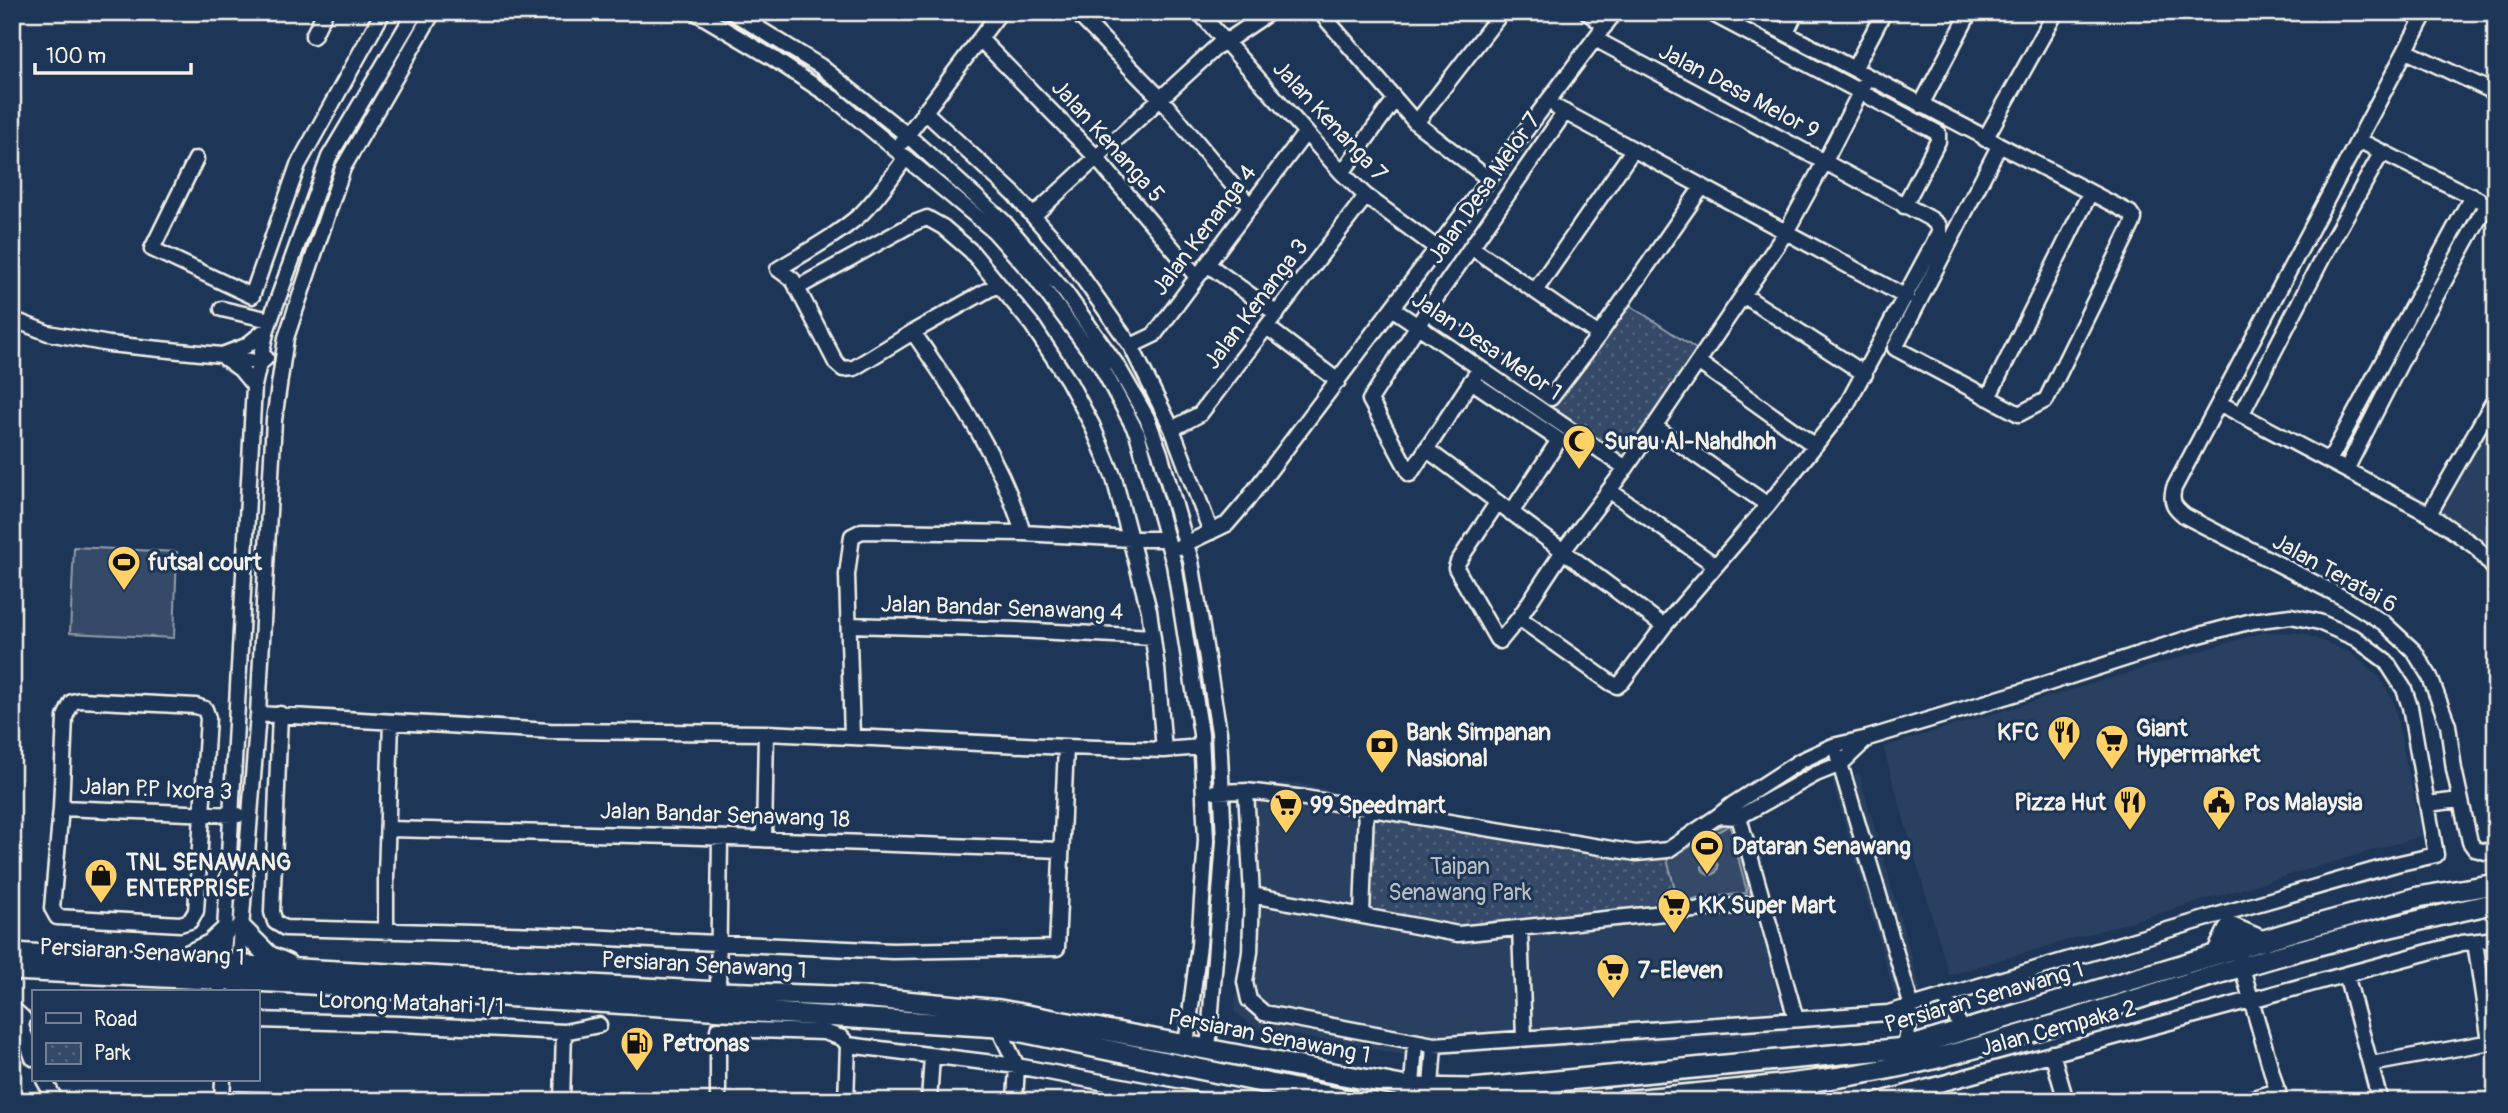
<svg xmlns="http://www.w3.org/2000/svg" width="2508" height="1113" viewBox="0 0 2508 1113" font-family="Pangolin,sans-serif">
  <defs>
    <pattern id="park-dots" width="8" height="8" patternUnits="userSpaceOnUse" patternTransform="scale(1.75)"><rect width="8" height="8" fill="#354a67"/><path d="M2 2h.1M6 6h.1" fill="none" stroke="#53657d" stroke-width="1.8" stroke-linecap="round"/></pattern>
  </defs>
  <rect width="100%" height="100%" fill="#1d3557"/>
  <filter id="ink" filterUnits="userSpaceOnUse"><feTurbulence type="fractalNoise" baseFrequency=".0143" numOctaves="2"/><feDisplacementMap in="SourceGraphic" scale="14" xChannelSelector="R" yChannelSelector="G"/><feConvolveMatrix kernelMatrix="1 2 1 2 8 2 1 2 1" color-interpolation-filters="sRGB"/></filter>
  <g filter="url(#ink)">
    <path fill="#2a4060" d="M2496,412v142l-9,-10 -49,-33z
      M2264,632l39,1 48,20 27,23 15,24 29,136 -473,139 -66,-228z
      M1859,773l62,218 -26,5 -63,-216z
      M1298,783l65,16 273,45 31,-3 60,-40 61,232 -373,24 -160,-29 -21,-17 8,-59 3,-56 -5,-111z"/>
    <path fill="url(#park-dots)" stroke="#949ea8" stroke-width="2" d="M1624,301l75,50 -74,114 -82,-55z
      M1373,816l253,43 39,-3 67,-36 19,76 -294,31 -88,-18z"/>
    <path fill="#354a67" stroke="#949ea8" stroke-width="2" d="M74,547l103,5 -3,86 -104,-5z
      M1730,825l17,68 -69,8 -11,-42z"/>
    <path fill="#5e6d82" stroke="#9aa2ab" stroke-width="2" d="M1702 867a8 8 0 1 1 16 0a8 8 0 1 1-16 0Z"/>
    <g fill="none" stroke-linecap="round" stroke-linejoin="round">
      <defs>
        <path id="minor" d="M695,12l76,45 65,43 158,131 40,45 67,90 36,67 37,131 27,170 5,106 -7,105 -13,100
          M732,12l88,54 87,69 96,86 62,71 53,75 29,51 13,35 31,108 28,171 5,109 -16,209
          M1076,12l85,87 89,107
          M1199,12l143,161 24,23 72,53
          M1320,12l96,111 73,56
          M1587,12l18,14
          M1709,12l229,121v8l-34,65
          M1745,12l385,201 4,6 -2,6 -86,175 -27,14 -124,-66 104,-202
          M2426,12l-252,476c-4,14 0,19 11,28l159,82 40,25 30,28 16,26 18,48 6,44 16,73 5,7 11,3 10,-2
          M1786,33l10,-21
          M313,36l12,-24
          M980,39l113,115 104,123
          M1227,41l43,-29
          M2406,51l90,42
          M1854,69l30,-57
          M1921,105l49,-93
          M1557,108l349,189
          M924,111l89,82 20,23 27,30 71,100 41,83 39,103
          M1416,123l86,-111
          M1985,139l71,-127
          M2358,140l121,60
          M902,142l98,-130
          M906,157c-14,20 -28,40 -45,57 -25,22 -55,38 -83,55l15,11 43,83 7,6 11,-1 59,-36 84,-47
          M196,159l-44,90 100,47 46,-131 85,-153
          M1342,173l53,-74
          M1033,216l192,-177
          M1471,247l128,88
          M1207,264l70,50
          M797,288l117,-65 13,-5 16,9 28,24 61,74 36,55 24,45 22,53 35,132 8,58 7,82
          M1535,291l98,-141
          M1743,295l122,79
          M222,309l48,11
          M1393,309l233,159
          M1427,311l124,87 48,-63 103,-148
          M12,319l36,14 61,11 112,11 39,8 6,-5
          M1267,327l71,54
          M913,332c44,64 88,126 110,201
          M1131,346l23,-11 152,-203
          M222,355l24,-9 21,-17
          M225,358l15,11 14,17
          M1698,362l116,83
          M1480,368l-70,106 -40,-74 57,-89 138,-199
          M1471,381l88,59 -48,73
          M1988,398l102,-205
          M2219,403l210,111 47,33 20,24
          M2241,415l84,-162 57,-101
          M1654,426l114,79
          M1172,429l28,-15 166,-218
          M1426,449l238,177
          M2329,461l143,-265
          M2346,470l67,-132 74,-134
          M1610,491l105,74
          M1497,503l-39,59 -2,6 41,71 3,2 19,-23 44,-67 63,-83 160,-236 38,-69 44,-86
          M2429,514l67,-117
          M1179,547l48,-23 18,-21 370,-491
          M1519,618l92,65 6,3 5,-4 42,-56 104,-121 78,-99 93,-173v-7l-8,-7 -336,-180
          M849,625l168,5 136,7
          M80,700l116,6 9,3 3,9 -12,193 -6,10 -10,3 -123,-7 -5,-9 9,-100 4,-91 7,-15z
          M258,714l292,17 216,2 300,14 98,3 37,-3
          M280,714l-8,198 3,10 10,6 257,7 351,16 164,-3 9,-201
          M852,737l-5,-162 5,-39 10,-5 161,2 108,6h35
          M1838,757l74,250 -7,41
          M1246,791l6,104 -2,57 -5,30 4,18 15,13 170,32 454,-32 337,-100 171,-49 40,-9 -26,-148 -6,-18 -18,-28 -31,-23 -36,-16 -28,-6 -39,5 -60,16 -168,54 -156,47 -35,8 -33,15 -68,44 -14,11
          M1215,792l31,-1 59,7 331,55 32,-3 50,-34 21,1 77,-43 25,-10 26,-25
          M2427,804l33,-4
          M61,808l177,7
          M1734,809l5,8 57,202
          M388,829l285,7 388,14
          M764,839l2,-106
          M1252,895l206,39 305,-31
          M1362,914l4,-106
          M1520,928l4,110
          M386,932v-56l5,-154
          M2475,942l15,100
          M2239,957l41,144
          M2346,974l34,127
          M219,992l6,-61 29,-545 13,-57 62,-172 86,-145
          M236,992l22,-278 16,-294 12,-82 57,-170 90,-156
          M718,992l2,-154
          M1944,996l20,36
          M12,1008l11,10
          M23,1018l-2,8 12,32
          M257,1020l143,4 164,8 35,-7
          M998,1027l19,39 -2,35
          M2052,1053l14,48
          M2371,1064l125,-23
          M44,1080l12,21
          M1808,1082l5,19
          M222,1099l69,2
          M167,1101h8
          M222,1101l1,-21
          M562,1101l2,-69
          M718,1101v-72l106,3 18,6 6,7 169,21 183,35
          M846,1101l2,-56
          M929,1101l3,-45
          M1411,1101l4,-58
          M1430,1101l4,-56
          M1877,1101l585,-158 34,-4
          M2243,1101l35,-10"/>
        <path id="major" d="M241,928l28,28 18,8
          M12,953l706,39 144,5 138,13 412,78 60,1 433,-41 399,-120 114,-31 78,-13
          M2217,953l13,-26 33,14
          M180,959l31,-15 14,-13
          M12,970l281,13 705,44 354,74
          M1624,1101c102,-11 205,-17 305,-41 106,-26 210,-63 315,-94 83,-25 167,-44 252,-63"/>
      </defs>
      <use href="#minor" stroke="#f4f1e8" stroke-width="19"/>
      <use href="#major" stroke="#f4f1e8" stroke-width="24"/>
      <use href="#minor" stroke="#1d3557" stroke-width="14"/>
      <use href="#major" stroke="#1d3557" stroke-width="19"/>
    </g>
  </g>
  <defs>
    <symbol id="mosque-pin" viewBox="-11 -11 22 30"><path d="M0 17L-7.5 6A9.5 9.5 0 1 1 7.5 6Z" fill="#ffd166" stroke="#1d3557"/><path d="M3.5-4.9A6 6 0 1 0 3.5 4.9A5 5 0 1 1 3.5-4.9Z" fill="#111"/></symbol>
    <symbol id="stadium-pin" viewBox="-11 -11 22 30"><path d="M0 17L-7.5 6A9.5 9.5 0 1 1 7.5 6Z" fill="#ffd166" stroke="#1d3557"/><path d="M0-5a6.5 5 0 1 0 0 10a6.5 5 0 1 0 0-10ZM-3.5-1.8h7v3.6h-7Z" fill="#111"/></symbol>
    <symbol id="restaurant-pin" viewBox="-11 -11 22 30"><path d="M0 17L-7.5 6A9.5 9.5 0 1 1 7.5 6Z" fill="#ffd166" stroke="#1d3557"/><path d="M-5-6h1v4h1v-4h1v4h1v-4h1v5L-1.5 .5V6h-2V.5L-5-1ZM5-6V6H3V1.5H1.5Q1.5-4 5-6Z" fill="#111"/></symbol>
    <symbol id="supermarket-pin" viewBox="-11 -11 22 30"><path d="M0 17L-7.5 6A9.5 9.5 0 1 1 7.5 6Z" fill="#ffd166" stroke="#1d3557"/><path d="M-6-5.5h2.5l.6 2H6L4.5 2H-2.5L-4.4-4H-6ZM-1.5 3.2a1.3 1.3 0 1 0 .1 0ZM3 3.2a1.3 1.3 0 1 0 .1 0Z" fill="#111"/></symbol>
    <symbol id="bank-pin" viewBox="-11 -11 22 30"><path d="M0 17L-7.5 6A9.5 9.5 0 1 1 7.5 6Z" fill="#ffd166" stroke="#1d3557"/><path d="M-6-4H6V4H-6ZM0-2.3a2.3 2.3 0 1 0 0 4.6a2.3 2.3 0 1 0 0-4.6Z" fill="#111"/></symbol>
    <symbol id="civic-pin" viewBox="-11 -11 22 30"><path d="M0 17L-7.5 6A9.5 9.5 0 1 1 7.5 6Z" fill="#ffd166" stroke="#1d3557"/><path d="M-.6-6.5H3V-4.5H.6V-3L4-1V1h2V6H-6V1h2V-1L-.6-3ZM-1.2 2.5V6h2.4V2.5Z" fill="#111"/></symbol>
    <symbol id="shop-pin" viewBox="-11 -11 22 30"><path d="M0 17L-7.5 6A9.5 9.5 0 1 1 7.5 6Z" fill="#ffd166" stroke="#1d3557"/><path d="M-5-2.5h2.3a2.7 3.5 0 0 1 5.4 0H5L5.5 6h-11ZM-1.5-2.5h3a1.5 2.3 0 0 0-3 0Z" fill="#111"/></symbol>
    <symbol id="fuel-pin" viewBox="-11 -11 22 30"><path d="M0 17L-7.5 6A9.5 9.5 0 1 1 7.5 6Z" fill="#ffd166" stroke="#1d3557"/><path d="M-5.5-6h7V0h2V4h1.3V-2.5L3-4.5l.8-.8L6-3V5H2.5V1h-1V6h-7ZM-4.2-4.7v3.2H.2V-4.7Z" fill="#111"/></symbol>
  </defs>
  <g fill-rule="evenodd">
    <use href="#mosque-pin" x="1560" y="422" width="38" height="52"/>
    <use href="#stadium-pin" x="105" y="543" width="38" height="52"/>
    <use href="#restaurant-pin" x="2045" y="713" width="38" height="52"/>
    <use href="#supermarket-pin" x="2093" y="722" width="38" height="52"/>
    <use href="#bank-pin" x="1363" y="726" width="38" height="52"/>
    <use href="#restaurant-pin" x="2111" y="783" width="38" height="52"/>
    <use href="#civic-pin" x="2200" y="783" width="38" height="52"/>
    <use href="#supermarket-pin" x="1267" y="786" width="38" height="52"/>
    <use href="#stadium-pin" x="1688" y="827" width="38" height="52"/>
    <use href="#shop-pin" x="82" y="856" width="38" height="52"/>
    <use href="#supermarket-pin" x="1655" y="886" width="38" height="52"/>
    <use href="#supermarket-pin" x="1594" y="951" width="38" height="52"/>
    <use href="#fuel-pin" x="618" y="1024" width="38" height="52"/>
  </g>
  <g text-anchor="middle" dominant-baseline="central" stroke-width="6" stroke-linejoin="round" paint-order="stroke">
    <g font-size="23" fill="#f4f1e8" stroke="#1d3557">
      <text transform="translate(1739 91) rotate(28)">Jalan Desa Melor 9</text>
      <text transform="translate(1330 121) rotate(47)">Jalan Kenanga 7</text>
      <text transform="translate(1108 141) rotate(48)">Jalan Kenanga 5</text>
      <text transform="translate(1484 188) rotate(-55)">Jalan Desa Melor 7</text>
      <text transform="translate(1204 230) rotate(-53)">Jalan Kenanga 4</text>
      <text transform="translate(1256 304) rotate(-53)">Jalan Kenanga 3</text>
      <text transform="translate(1487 346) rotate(34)">Jalan Desa Melor 1</text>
      <text transform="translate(2335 573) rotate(29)">Jalan Teratai 6</text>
      <text transform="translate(1002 608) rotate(2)">Jalan Bandar Senawang 4</text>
      <text transform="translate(156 789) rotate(2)">Jalan P.P Ixora 3</text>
      <text transform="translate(725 815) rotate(2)">Jalan Bandar Senawang 18</text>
      <text transform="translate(142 952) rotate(3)">Persiaran Senawang 1</text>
      <text transform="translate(704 965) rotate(3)">Persiaran Senawang 1</text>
      <text transform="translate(1984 997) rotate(-16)">Persiaran Senawang 1</text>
      <text transform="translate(411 1003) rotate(2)">Lorong Matahari 1/1</text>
      <text transform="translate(2058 1028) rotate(-15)">Jalan Cempaka 2</text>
      <text transform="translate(1269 1036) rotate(11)">Persiaran Senawang 1</text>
    </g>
    <g font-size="23" font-weight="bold" fill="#f4f1e8" stroke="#1d3557" text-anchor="start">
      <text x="1604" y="441">Surau Al-Nahdhoh</text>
      <text x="148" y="562">futsal court</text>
      <text x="2136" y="728">Giant<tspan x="2136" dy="26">Hypermarket</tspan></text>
      <text x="1406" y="732">Bank Simpanan<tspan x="1406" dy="26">Nasional</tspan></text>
      <text x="2039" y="732" text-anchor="end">KFC</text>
      <text x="2106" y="802" text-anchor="end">Pizza Hut</text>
      <text x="2244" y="802">Pos Malaysia</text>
      <text x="1310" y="805">99 Speedmart</text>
      <text x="1732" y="846">Dataran Senawang</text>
      <text x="126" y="862">TNL SENAWANG<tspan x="126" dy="26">ENTERPRISE</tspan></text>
      <text x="1698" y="905">KK Super Mart</text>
      <text x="1638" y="970">7-Eleven</text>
      <text x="662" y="1043">Petronas</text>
    </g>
    <g font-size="23" fill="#bbbfc1" stroke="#1d3557">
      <text x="1460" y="866">Taipan<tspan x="1460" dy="26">Senawang Park</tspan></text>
    </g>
  </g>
  <rect width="2508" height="1113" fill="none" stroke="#1d3557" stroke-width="42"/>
  <rect x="21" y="21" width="2466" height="1071" fill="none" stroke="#f4f1e8" stroke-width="2.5" filter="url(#ink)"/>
  <rect x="32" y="990" width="228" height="91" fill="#1d3557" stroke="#738091" stroke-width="2"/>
  <rect x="46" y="1013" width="35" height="10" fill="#1d3557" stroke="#738091" stroke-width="2"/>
  <text x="94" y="1026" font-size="21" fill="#f4f1e8">Road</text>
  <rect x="46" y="1043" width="35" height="21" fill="url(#park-dots)" stroke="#738091" stroke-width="2"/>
  <text x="94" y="1060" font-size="21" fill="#f4f1e8">Park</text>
  <path d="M35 63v10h156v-10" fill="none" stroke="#f4f1e8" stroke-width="3.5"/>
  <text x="46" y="63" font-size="21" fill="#f4f1e8" stroke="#1d3557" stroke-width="5" paint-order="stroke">100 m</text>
</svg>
